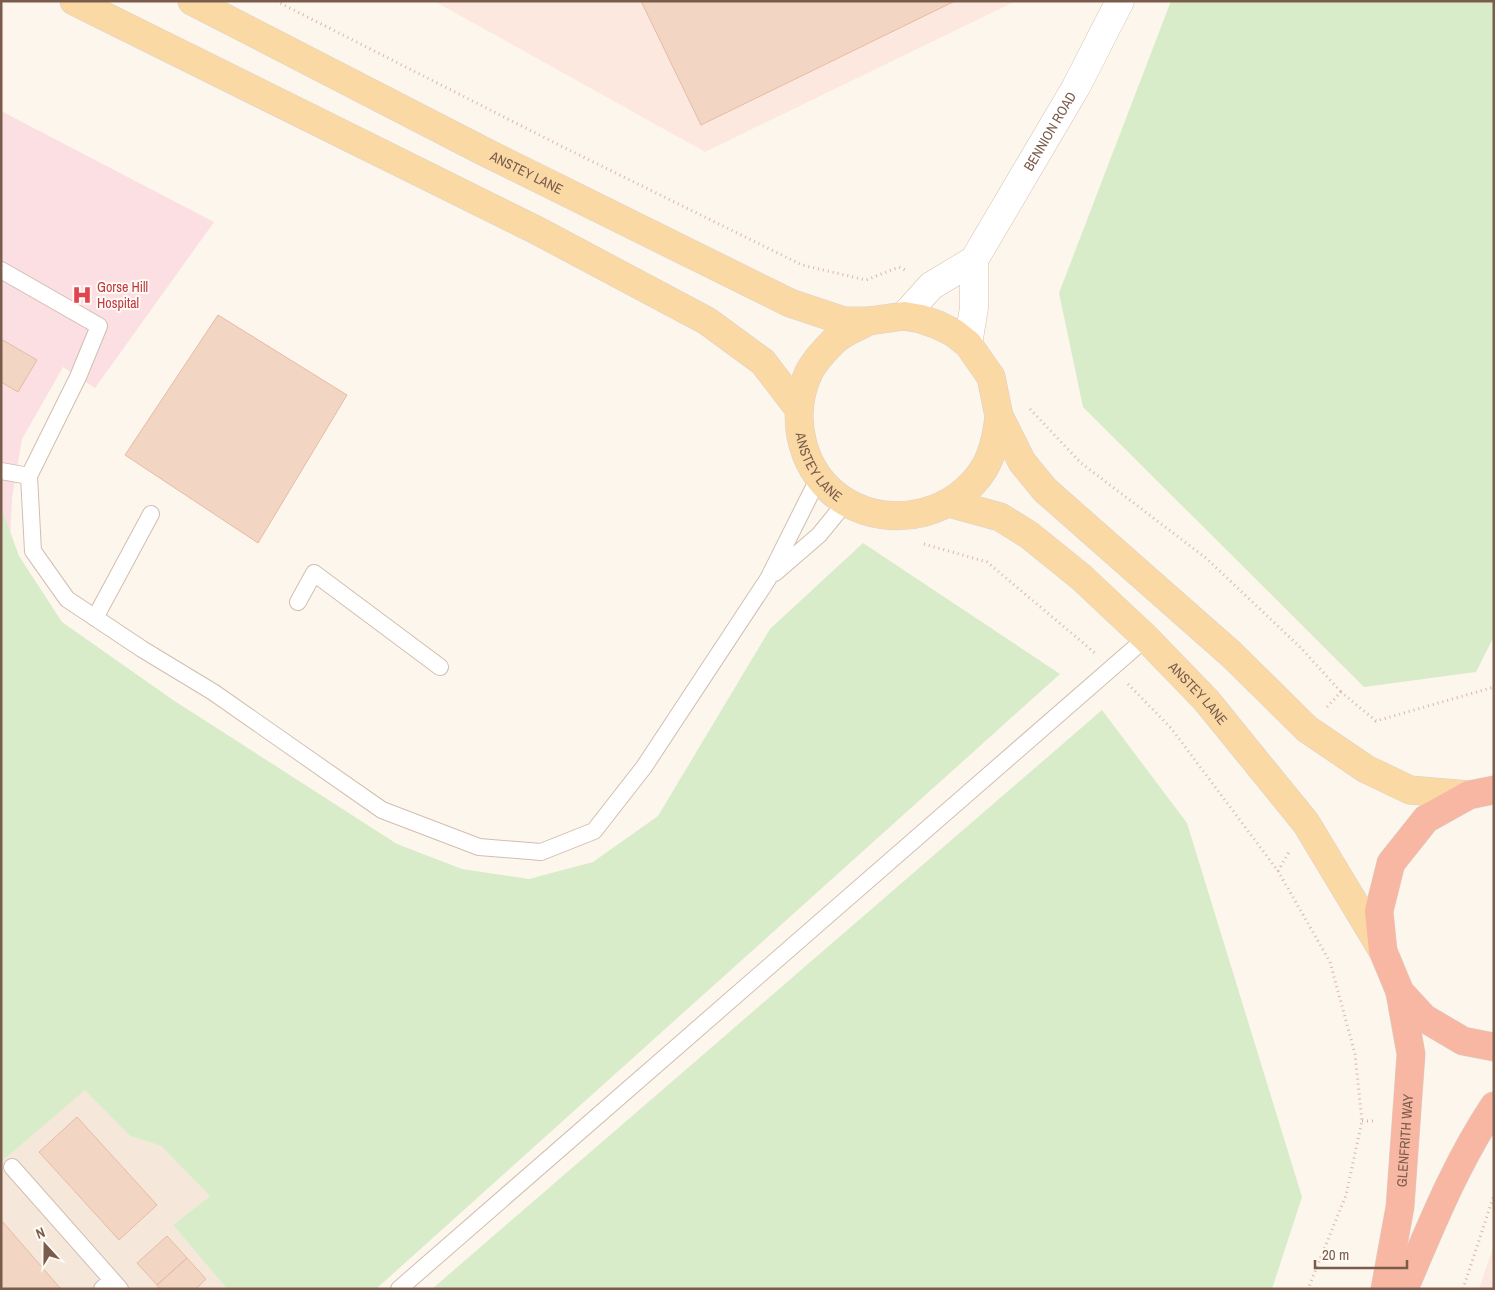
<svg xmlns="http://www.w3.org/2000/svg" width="1495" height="1290" viewBox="0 0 1495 1290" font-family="'Archivo Narrow',sans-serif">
  <rect width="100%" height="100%" fill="#fdf6ec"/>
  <path fill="#f5e8da" d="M85,1089l45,47 31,10 49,50 -37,29 54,64h-226v-127z"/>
  <path fill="#fde8e0" d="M434,1h582l-311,151z
    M1494,1245v44h-15z"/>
  <path fill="#fbdfe3" d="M1,111l213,111 -119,166 -32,-21 -41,72 -10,59 -5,105h-6z"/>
  <path fill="#d8ecc9" d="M1171,1h323v635l-18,36 -112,15 -281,-280 -24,-114z
    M1,507l18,49 43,66 111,78 224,144 65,25 67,10 64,-17 65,-46 112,-187 93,-86 197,131 -684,615h-149l-54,-64 37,-29 -49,-50 -31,-10 -45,-46 -84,72z
    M1102,710l85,113 115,374 -30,92h-840z"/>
  <path fill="#f3d5c3" stroke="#e6bba3" d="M641,1h314l-254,124z
    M218,315l129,80 -89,148 -133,-88z
    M1,339l36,21 -19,32 -17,-10z
    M77,1117l80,88 -38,35 -80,-88z
    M1,1220l60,69h-60z
    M167,1236l20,22 -30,27 -20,-22z
    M187,1258l19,21 -10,10h-36l-3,-4z"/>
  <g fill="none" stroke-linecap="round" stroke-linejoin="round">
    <defs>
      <path id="lane" d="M1,270l98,56 -21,51 -49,99 4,75 34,48 75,50 71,43 169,118 97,37 62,5 53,-21 50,-64 124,-188 51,-102
        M1,471l28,5
        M775,573l44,-38 27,-33
        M298,602l16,-29 126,94
        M95,618l56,-104
        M12,1167l100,113
        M102,1289l10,-9 8,9
        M399,1289l747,-651"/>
      <g id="secondary">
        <path id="s1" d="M904,316l27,-30 43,-26 102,-173 44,-86"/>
        <path d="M968,344l6,-36v-48"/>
      </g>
      <g id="primary">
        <path d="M74,1l464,230 169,90 56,41 36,47"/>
        <path id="s2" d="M192,1l291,150 307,152 54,18h25l35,-5 17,3 17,6 16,8 14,11 23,33 8,39 23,46 23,28 186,164 76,75 59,40 44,21 59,5"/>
        <path id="s3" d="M869,321c-11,6 -28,12 -36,21 -8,8 -19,20 -24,30 -21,45 -8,103 37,130 47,28 111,12 139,-35 9,-16 12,-33 14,-51"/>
        <path id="s4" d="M949,503l51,14 29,18 52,42 65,61 60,62 100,123 77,128"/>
      </g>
      <g id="highway">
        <path d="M1494,790l-25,5 -43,24 -35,44 -12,48 4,40 17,41 24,26 39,23 31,6"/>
        <path id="s5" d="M1385,1289l15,-82 11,-153 -11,-61"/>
        <path d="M1404,1289c27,-63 52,-126 90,-183"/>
      </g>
    </defs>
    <use href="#lane" stroke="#d1beb0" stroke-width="18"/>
    <use href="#secondary" stroke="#d6c0b0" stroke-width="29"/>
    <use href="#primary" stroke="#dad1cd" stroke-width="29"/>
    <use href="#highway" stroke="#dad1cd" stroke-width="29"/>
    <path stroke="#d9b8a5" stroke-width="3" stroke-dasharray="1 4" stroke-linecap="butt" d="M276,1l287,146 239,118 64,15 33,-13 6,3
      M1030,409l51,54 125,95 95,90 40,44
      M924,544l63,18 108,91
      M1128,684l43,44 107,143 52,91 25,92 7,67 -16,74 -38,94
      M1327,707l14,-15 35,29 118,-34
      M1278,871l11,-19
      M1362,1121h15
      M1463,1289l31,-94"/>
    <use href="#lane" stroke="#fff" stroke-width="16"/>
    <use href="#secondary" stroke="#fff" stroke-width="28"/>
    <use href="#primary" stroke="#fbd9a5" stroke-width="28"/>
    <use href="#highway" stroke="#f7b7a3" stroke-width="28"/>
  </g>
  <defs>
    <symbol id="hospital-bare" viewBox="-9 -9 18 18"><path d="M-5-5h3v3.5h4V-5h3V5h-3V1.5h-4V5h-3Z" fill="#e0444e" stroke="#fffaf3" stroke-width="2.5" paint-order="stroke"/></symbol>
  </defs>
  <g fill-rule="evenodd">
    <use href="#hospital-bare" x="68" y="281" width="28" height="28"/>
  </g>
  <g text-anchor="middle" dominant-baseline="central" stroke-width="4" stroke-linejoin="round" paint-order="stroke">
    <g font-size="14" fill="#7a5c4d" stroke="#fffaf3">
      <text stroke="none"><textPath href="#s1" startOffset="240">BENNION ROAD</textPath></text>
      <text stroke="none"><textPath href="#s2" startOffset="376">ANSTEY LANE</textPath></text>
      <text stroke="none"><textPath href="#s3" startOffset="182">ANSTEY LANE</textPath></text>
      <text stroke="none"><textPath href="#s4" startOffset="319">ANSTEY LANE</textPath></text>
      <text stroke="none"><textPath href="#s5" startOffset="150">GLENFRITH WAY</textPath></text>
    </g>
    <g font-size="14" fill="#be3a42" stroke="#fffaf3" text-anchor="start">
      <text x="97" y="287">Gorse Hill<tspan x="97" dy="16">Hospital</tspan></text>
    </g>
  </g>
  <rect width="1495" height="1290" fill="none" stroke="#7a5c4d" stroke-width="5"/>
  <g transform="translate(45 1245) rotate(339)" stroke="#fffaf3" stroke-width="4" paint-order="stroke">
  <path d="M0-4L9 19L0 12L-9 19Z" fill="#7a5c4d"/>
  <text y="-8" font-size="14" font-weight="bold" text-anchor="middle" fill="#7a5c4d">N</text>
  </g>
  <path d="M1315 1260v8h92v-8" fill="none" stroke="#7a5c4d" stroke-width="2.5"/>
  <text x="1322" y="1260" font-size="15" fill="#7a5c4d" stroke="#fffaf3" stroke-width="4" paint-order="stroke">20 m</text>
</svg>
